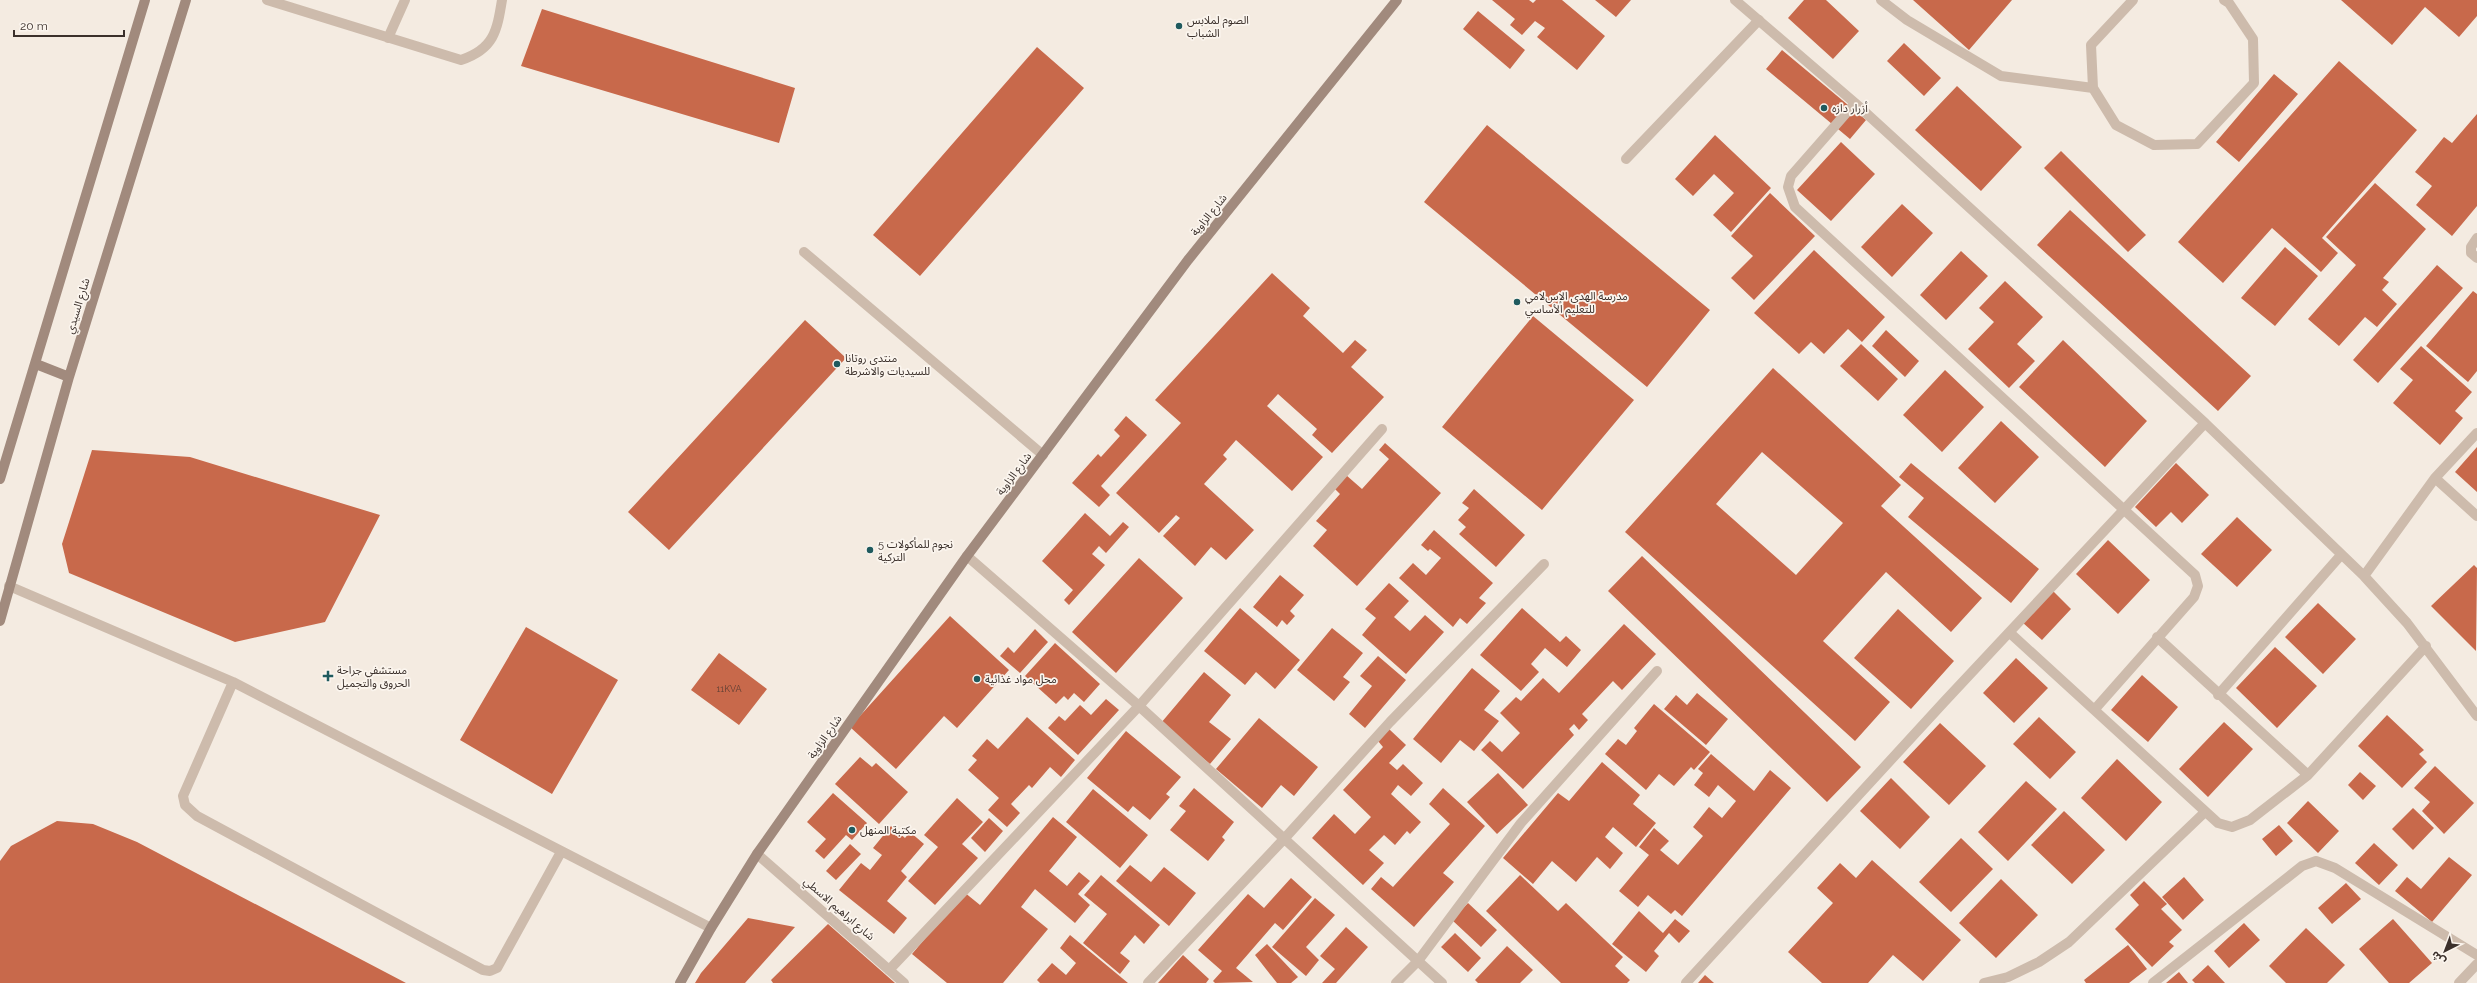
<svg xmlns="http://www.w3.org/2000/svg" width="2477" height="983" viewBox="0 0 2477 983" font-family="Raleway,'Noto Sans Arabic',sans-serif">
  <rect width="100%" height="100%" fill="#f4ebe1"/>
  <path fill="#c8694b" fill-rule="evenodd" d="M1492,0h37l4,3 3,-3h26l43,36 -28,34 -40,-33 8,-9 -10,-7 -13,14 -12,-10 5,-6z
    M1595,0h36l-15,17z
    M1804,0h22l33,31 -26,28 -45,-41z
    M1913,0h99l-43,50z
    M2341,0h136v16l-18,21 -34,-30 -33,38z
    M542,9l253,79 -16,55 -258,-77z
    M1478,11l47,39 -15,19 -47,-40z
    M1904,43l37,35 -17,18 -37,-35z
    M1037,47l47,41 -164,188 -47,-41z
    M1782,50l84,70 -16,19 -84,-70z
    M2339,61l78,69 -95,108 16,15 -17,19 -49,-44 -49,55 -45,-41z
    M2274,74l24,20 -59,68 -23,-20z
    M1957,86l65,61 -41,44 -66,-61z
    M2477,114v92l-25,30 -36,-31 16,-19 -17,-14 29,-35 8,6z
    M1487,125l223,185 -63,77 -223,-185z
    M1715,135l56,53 -40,44 -18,-17 21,-22 -20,-19 -21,22 -18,-17z
    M1841,142l34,32 -44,47 -34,-31z
    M2061,151l85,84 -18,17 -84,-84z
    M2375,183l51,46 -43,49 6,4 -7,8 15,14 -20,23 -12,-10 -26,29 -31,-27 48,-54 -30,-28z
    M1770,193l45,43 -61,64 -23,-22 22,-22 -22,-20z
    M1902,204l31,29 -41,44 -31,-30z
    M2070,210l181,166 -33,35 -181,-166z
    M2285,247l33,29 -43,50 -34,-28z
    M1814,250l71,67 -23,25 -14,-13 -24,25 -13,-12 -12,12 -45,-41z
    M1961,251l27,25 -42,44 -26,-25z
    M2437,265l26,23 -85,95 -25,-23z
    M1272,273l38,35 -7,8 40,37 12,-13 12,10 -16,17 33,30 -52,56 -20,-18 5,-6 -39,-35 -11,12 56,51 -31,34 -56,-51 -13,15 4,4 -23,25 50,46 -28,30 -15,-13 -16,19 -32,-30 17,-18 -4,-3 -17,18 -43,-40 65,-70 -26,-23z
    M2005,281l38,36 -26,27 18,17 -26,27 -41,-39 26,-27 -15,-14z
    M2473,291l4,3v77l-9,11 -42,-36z
    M1533,316l101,84 -92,110 -100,-83z
    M805,320l41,38 -177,192 -41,-38z
    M1886,330l33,31 -14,16 -33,-31z
    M2063,340l84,81 -42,46 -86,-80z
    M1861,344l37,35 -20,22 -38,-35z
    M2421,346l51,46 -17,19 8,7 -23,27 -47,-42 20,-23 -13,-11z
    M1773,368l128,117 -20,21 101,92 -31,34 -65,-60 -63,69 67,61 -35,39 -230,-209zM1762,452l81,71 -47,52 -80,-71z
    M1945,370l39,37 -42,45 -39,-37z
    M1126,416l21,19 -46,51 9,9 -11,12 -27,-24 26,-29 3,3 19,-21 -6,-6z
    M2001,421l38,36 -44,46 -37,-35z
    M1385,443l56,50 -84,93 -44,-40 14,-16 -11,-9 24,-27 -6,-6 12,-13 16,14 27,-30 -10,-9z
    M2477,447v45l-22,-20z
    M92,450l98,7 190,58 -55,107 -90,20 -166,-69 -7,-29z
    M1911,463l128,106 -28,34 -103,-86 16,-19 -25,-21z
    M2176,463l33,32 -27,28 -11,-11 -15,15 -21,-20z
    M1474,489l51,46 -29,32 -37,-33 7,-7 -8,-7 11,-12 -7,-5z
    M1085,513l25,23 13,-14 6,5 -23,26 -7,-7 -7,8 13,11 -36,40 -5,-5 9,-10 -31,-29z
    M2237,517l35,33 -35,37 -36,-33z
    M1434,530l59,53 -14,15 7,5 -19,21 -7,-6 -7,9 -54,-49 14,-15 13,12 15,-17 -11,-9 -2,2 -7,-6z
    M2108,540l42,40 -32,34 -42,-40z
    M1642,556l219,211 -34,35 -219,-211z
    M1139,558l44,40 -67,75 -44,-41z
    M2474,565l3,3 -1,83 -45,-45z
    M1280,575l24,20 -14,16 5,5 -8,9 -5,-5 -5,7 -24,-20z
    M1389,583l20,18 -15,16 16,14 15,-16 19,17 -38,42 -44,-39 14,-17 -11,-9z
    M2052,590l19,19 -29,31 -20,-18z
    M2318,603l38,36 -33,35 -38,-37z
    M1240,608l60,52 -25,29 -19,-17 -11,13 -41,-34z
    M1522,608l38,34 6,-6 15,14 -14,17 -22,-19 -14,16 8,8 -18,19 -41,-36z
    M1898,609l56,52 -43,48 -57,-51z
    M950,616l59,54 -52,58 -13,-12 -48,53 -46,-42z
    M1624,624l32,30 -34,36 -9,-9 -31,33 6,6 -9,10 -5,-6 -5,5 5,6 -51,54 -42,-39 9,-9 12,11 18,-19 -20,-20 16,-16 5,4 22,-23 16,15z
    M526,627l92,53 -66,114 -92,-54z
    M1332,628l31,25 -20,24 7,5 -16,19 -37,-31z
    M1035,629l13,13 -28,31 -20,-17 8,-9 6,6z
    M1055,643l45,41 -16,18 -10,-9 -6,7 -4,-4 -8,8 -31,-28z
    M2275,647l42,39 -40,42 -41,-40z
    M719,653l48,36 -28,36 -48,-35z
    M1378,656l28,24 -41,48 -16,-14 23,-28 -12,-10z
    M2016,658l32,30 -34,35 -31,-30z
    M1472,668l28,23 -16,19 15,11 -25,30 -14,-11 -19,23 -28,-24z
    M1204,672l27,23 -22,27 22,17 -21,25 -49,-41z
    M2142,675l36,32 -30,35 -37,-32z
    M1697,693l31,26 -22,26 -42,-36 12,-14 11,10z
    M1106,699l13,11 -41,45 -30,-27 11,-12 6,5 15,-16 11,10z
    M1654,704l56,48 -16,18 -3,-3 -17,19 -15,-12 -13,16 -41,-36 13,-15 8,6 11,-14 -3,-3z
    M2387,715l37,35 -5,4 8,8 -25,26 -44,-42z
    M1027,717l48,43 -14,17 -11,-10 -18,21 -3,-3 -18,19 9,9 -13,14 -19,-17 11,-12 -31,-28 9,-10 -5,-4 15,-17 11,10z
    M2039,717l37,35 -26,27 -37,-35z
    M1259,718l59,49 -24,29 -13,-11 -19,23 -46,-39z
    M2224,722l29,27 -45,48 -29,-28z
    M1940,723l46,43 -37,39 -46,-43z
    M1389,729l17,16 -17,18 8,7 6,-6 20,19 -12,13 -13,-11 -7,9 30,28 -11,12 -3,-3 -12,14 -11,-10 -15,15 15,13 -21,22 -51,-47 22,-24 21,20 16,-17 -28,-27 40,-43 -5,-6z
    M1126,731l55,46 -15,17 4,3 -20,23 -17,-14 -5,6 -41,-34z
    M1711,754l43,37 16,-21 21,18 -109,128 -7,-6 -4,4 -23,-19 -10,12 -19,-16 30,-36 -10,-8 15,-19 15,13 -9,9 18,15 25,-29 -10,-9 16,-20 13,11 14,-17 -18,-16 -9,12 -15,-12 9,-12 -5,-4z
    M860,757l12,10 4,-4 32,29 -29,32 -44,-40z
    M2117,759l45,43 -36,39 -45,-43z
    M1602,762l38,33 -7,9 23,19 -20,24 -23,-20 -8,10 18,16 -13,16 -13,-12 -21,25 -24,-21 -19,23 -30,-26 55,-65 11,8z
    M2435,766l39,37 -30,31 -22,-23 8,-9 -16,-14z
    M2360,772l16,14 -13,14 -15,-15z
    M1498,773l30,32 -31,29 -30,-32z
    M1891,778l39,39 -30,32 -40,-38z
    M2026,781l31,28 -49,52 -30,-29z
    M1194,788l40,34 -12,15 3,3 -17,21 -38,-31 16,-19 -7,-5z
    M1443,788l42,38 -42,47 11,9 -40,45 -43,-38 10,-12 12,10 57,-63 -21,-20z
    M1093,789l55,46 -28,33 -54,-46z
    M833,793l34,30 -15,17 -6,-5 -22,24 -9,-8 11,-12 -19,-17z
    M957,798l26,24 -21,22 16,14 -43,47 -27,-24 30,-34 -14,-12z
    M2308,801l31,30 -21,22 -31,-30z
    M2413,808l21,20 -21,22 -21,-21z
    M2064,811l41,39 -33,34 -41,-39z
    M1053,817l24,20 -28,34 18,15 12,-14 11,9 -12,13 12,11 -15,18 -40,-34 -14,18 27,22 -45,54h-56l-35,-29 52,-62 16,13z
    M989,818l14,13 -18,21 -14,-14z
    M57,821l36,3 44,18 269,141h-406v-122l11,-15z
    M2279,825l14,16 -17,15 -14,-17z
    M891,826l14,12 5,-6 14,12 -23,27 6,6 -20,24 20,17 -13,16 -55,-44 22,-27 9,7 12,-15 -9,-7z
    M1961,838l32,31 -42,43 -32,-30z
    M2374,843l24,22 -19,20 -24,-22z
    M850,844l11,10 -25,26 -10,-9z
    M2449,857l23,18 -40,47 -37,-31 12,-14 14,12z
    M1872,860l89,80 -38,41 -30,-26 -25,28h-46l-34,-31 45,-49 -16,-15 23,-25 16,15z
    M1130,865l21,17 13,-15 32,26 -27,33 -53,-45z
    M1101,875l59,50 -16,19 -9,-9 -15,18 10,8 -10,13 -37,-31 24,-29 -23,-19z
    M1520,875l38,36 8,-8 57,54 -8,9 15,14 -3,3h-66l-75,-72z
    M2184,877l20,23 -21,20 -21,-23z
    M1291,878l21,19 -29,33 -8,-7 -39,45 17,14 -38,1 -2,-2 9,-10 -24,-21 50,-56 16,14z
    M2001,879l37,36 -42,43 -37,-35z
    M2144,881l23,23 -6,5 21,21 -13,12 5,4 -22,21 -37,-38 24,-24 -9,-10z
    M2346,883l15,16 -29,25 -14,-16z
    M1315,898l20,17 -29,32 13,13 -13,16 -34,-29z
    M1468,903l29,27 -16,17 -29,-27z
    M1639,911l24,22 12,-14 15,12 -11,12 -10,-10 -15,18 5,5 -13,16 -34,-28z
    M748,918l47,9 -50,56h-50l6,-10z
    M2393,919l39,44 -23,20h-20l-30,-34z
    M2244,923l16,17 -31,28 -15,-17z
    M828,924l67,59h-122l-2,-3z
    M1346,927l22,20 -32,36h-14l13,-14 -15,-13z
    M2306,928l39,37 -18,18h-41l-17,-17z
    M1455,933l26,25 -13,14 -27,-25z
    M1070,935l58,48h-88l-3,-3 15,-17 14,12 10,-12 -16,-15z
    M1267,944l31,33 -7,6h-14l-22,-28z
    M2128,945l19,24 -18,14h-43l-2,-3z
    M1507,946l26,24 -13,13h-42l-3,-3z
    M1183,955l26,24 -3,4h-48z
    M2208,965l17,18h-30l-3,-3z
    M2179,972l9,11h-22z
    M1705,975l9,8h-16z"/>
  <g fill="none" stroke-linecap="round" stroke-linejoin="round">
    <path stroke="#cdbbac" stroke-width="10" d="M267,0l194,60c33,-11 36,-29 41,-60
      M1881,0l26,20 94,56 92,12
      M2133,0l-42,45 2,43 23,37 38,20 43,-1 57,-61 -1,-44 -24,-36 -5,-3
      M388,38l17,-38
      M1626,159l133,-139
      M804,252l239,203
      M9,586l224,96 478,246
      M233,682l-50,114 2,9 12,11 286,154 7,1 7,-3 64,-116"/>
    <path stroke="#cdbbac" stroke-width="10" d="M1735,0l120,103 350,320 159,153 43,47 70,93
      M1855,103l-64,73 -3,11 7,20 400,368 3,11 -4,11 -99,112
      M2477,238l-6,9v6l6,5
      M2435,478l42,38
      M967,556l172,150 303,277
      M2364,576l71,-98 42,-45
      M2010,633l208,190 14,4 18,-7 58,-45
      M2157,637l151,138 118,-129
      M2218,695l123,-140
      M757,854l147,129
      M889,970l250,-264 243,-277
      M1148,983l136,-144 106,-117 154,-158
      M1396,983l22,-22 103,-138 136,-152
      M1686,983l258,-281 261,-279
      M1984,983l24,-6 31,-15 30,-20 136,-130
      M2153,983l149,-117 14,-5 19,7 142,87
      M2459,983l18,-19"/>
    <path stroke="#a18a7d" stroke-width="10" d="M36,364l33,13
      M0,479l145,-479
      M0,621l69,-244 117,-377
      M680,983l31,-55 46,-74 210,-298 221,-296 209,-260"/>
  </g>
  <g fill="#1f5a5e" stroke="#fbf5ee" stroke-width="1.5">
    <circle cx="1179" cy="26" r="4"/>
    <circle cx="1824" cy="108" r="4"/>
    <circle cx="1517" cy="302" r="4"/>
    <circle cx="837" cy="364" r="4"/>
    <circle cx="870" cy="550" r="4"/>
    <path d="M326 670h4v4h4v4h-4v4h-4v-4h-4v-4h4z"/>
    <circle cx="977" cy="679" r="4"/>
    <circle cx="852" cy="830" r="4"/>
  </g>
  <g text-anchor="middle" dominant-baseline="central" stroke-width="3.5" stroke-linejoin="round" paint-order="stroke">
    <g font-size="9" fill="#5e3e33">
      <text x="729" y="689">11KVA</text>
    </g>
    <g font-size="11" fill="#3b302b" stroke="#fbf5ee" text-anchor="start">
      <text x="1187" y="20">الصوم لملابس<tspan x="1187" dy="13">الشباب</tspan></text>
      <text x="1832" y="108">أزرار دازه</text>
      <text x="1525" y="296">مدرسة الهدى الإسﻻمي<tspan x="1525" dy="13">للتعليم الأساسي</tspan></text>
      <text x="845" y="358">منتدى روتانا<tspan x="845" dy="13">للسيديات والاشرطة</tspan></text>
      <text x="878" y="544">5 نجوم للمأكولات<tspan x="878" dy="13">التركية</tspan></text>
      <text x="337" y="670">مستشفي جراحة<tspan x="337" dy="13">الحروق والتجميل</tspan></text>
      <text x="985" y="679">محل مواد غذائية</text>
      <text x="860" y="830">مكتبة المنهل</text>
    </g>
    <g font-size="11" fill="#3b302b" stroke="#fbf5ee">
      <text transform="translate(1209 215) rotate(-51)">شارع الزاوية</text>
      <text transform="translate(78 306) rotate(-73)">شارع السيدي</text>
      <text transform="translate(1014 474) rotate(-53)">شارع الزاوية</text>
      <text transform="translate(825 737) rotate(-55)">شارع الزاوية</text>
      <text transform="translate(839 909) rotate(41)">شارع ابراهيم الاسطي</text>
    </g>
  </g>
  <g transform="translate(2445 951) rotate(222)" stroke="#fbf5ee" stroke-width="3" paint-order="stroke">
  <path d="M0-3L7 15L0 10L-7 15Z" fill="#3b302b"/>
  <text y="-6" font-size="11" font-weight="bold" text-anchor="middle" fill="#3b302b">ش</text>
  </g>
  <path d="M14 30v6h110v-6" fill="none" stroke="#3b302b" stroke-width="2"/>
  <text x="20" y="30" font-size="12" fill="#3b302b" stroke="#fbf5ee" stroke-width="3" paint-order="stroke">20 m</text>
</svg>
